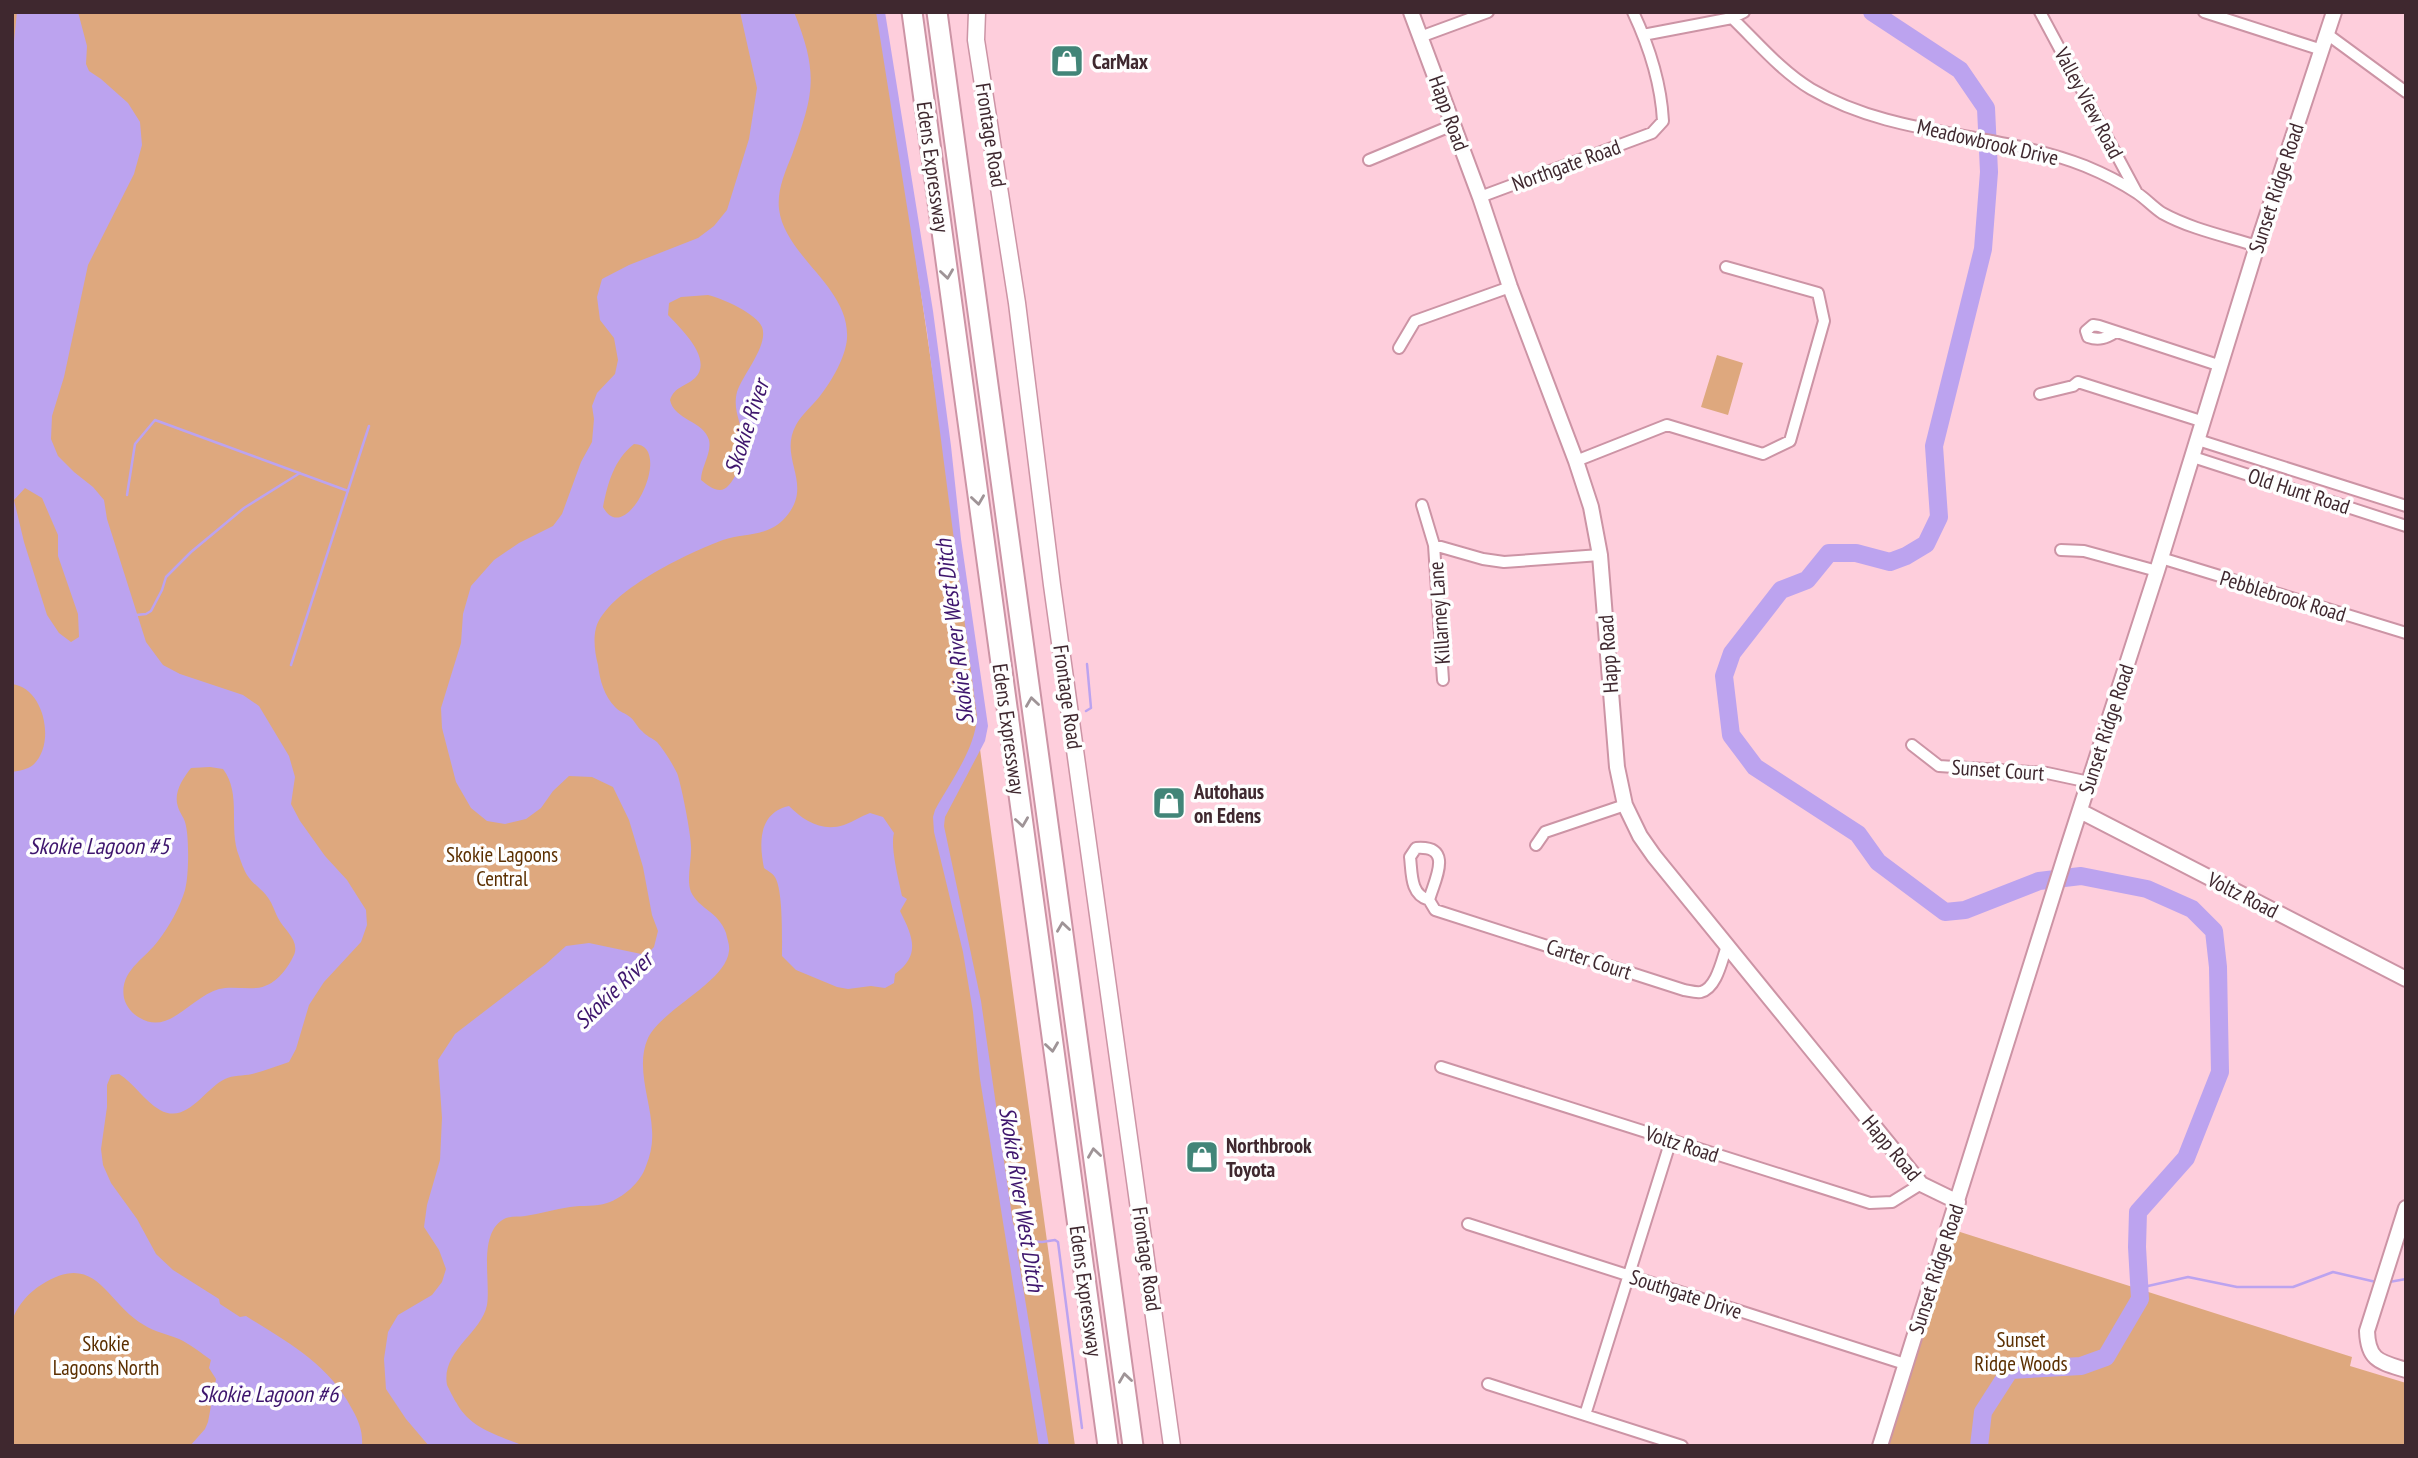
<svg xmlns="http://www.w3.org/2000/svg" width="2418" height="1458" viewBox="0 0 2418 1458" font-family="'PT Sans Narrow',sans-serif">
  <rect width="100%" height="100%" fill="#fecedc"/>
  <path fill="#dea87e" d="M12,12h868l94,644 6,93 9,68 86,629h-1063z
    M1717,355l26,8 -15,52 -27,-8z
    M1957,1231l395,126 -2,9 56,17v63h-518z"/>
  <path fill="#bca3ef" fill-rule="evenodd" d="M17,12h61l9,34 -1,18 3,7 12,8 27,24 12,19 2,23 -8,29 -46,91 -24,112 -12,39 -1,23 7,17 16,16 19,15 11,13 3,19 39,123 17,23 17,9 63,21 16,11 30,50 6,21 -4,27 9,17 25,35 22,24 19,30 1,15 -6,17 -37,40 -15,23 -13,44 -7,13c-12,4 -25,9 -37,12 -9,2 -19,1 -27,5 -21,10 -38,46 -65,31 -16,-9 -26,-27 -41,-36l-8,1 -4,10v22l-6,42 2,16 8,18 26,36 19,35 17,16 46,29 1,5 20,13 6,-1c42,27 82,47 106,93 7,12 11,23 10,37h-172l15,-17 3,-7 8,-43 -7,-11 2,-8c-10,-7 -21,-16 -32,-21 -12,-5 -24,-7 -35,-14 -38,-21 -47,-76 -103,-40 -13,8 -26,23 -29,38v-551c7,-1 16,-3 21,-7 23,-20 12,-77 -21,-81v-623zM25,488l17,10 16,37v21l20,58 1,23 -8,5 -12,-9 -12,-18 -23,-73 -10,-42zM210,767l13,2c19,25 5,59 16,87 2,6 5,14 8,19 5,8 13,13 19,20 6,7 8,15 12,23 6,12 22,22 16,37 -7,15 -20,32 -38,33 -12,1 -25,-2 -37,1 -27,7 -50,47 -79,29 -8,-4 -14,-12 -16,-20 -5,-27 21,-39 34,-57 11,-14 22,-34 27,-51 4,-14 4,-50 1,-64 -1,-8 -6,-12 -8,-19 -5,-14 5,-29 13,-39z
    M740,12h54c25,62 20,82 -2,143 -7,17 -15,35 -13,54 6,48 71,78 68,129 -1,19 -16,44 -27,58 -8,10 -18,18 -24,29 -19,35 21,60 -13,95 -17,17 -40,13 -60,20 -35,13 -116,51 -127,88 -3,11 -1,26 2,37 2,16 6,30 17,42 6,6 9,5 15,10 5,4 7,10 12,14 4,5 10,7 15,11 7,8 15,21 20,31 4,10 14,61 14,73 1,14 -5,33 0,46 8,17 28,20 35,41 1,6 4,12 3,18 -3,31 -67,58 -81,87 -13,29 3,63 4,92 1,12 -1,24 -6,36 -5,16 -23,32 -39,37 -11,4 -25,2 -37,4 -15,2 -30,7 -45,9 -6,1 -13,0 -19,2 -29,13 -15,63 -19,87 -6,29 -46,46 -40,80 1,2 8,16 9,17 14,27 42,33 68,44h-95l-23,-27 -20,-30 -2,-30 4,-27 10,-17 34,-20 10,-13 4,-13 -7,-19 -15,-23 3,-22 13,-45 2,-42 -4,-58 17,-26 91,-70 20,-18 23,-3 57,12 8,-8 4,-16 -6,-16 -9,-48 -14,-47 -16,-33 -21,-10 -23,-1 -16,15 -12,17 -15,11 -21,5 -18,-3 -16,-13 -15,-26 -14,-54 -1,-20 20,-65 2,-29 8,-28 23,-26 25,-17 34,-17 9,-12 19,-52 11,-20 2,-23 -2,-13 5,-13 18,-19 3,-14 -4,-22 -14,-18 -3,-23 5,-18 27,-14 69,-27 16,-12 13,-16 22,-71 8,-51zM708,295c14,3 49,19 54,32 7,18 -19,47 -25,65 -5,19 6,34 7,53 1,11 -11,45 -24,45 -7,0 -14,-6 -19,-10 0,-13 11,-27 8,-40 -5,-19 -35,-20 -39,-40 5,-14 15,-13 25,-22 19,-19 -15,-50 -27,-63l1,-12 12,-6zM634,444c42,0 -8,107 -31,63 5,-25 11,-47 31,-63z
    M876,12h9l48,299 18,135 10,93 27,187 -3,15 -40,76 -1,9 37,175 32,222 5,12 9,7 -9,2 -1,6 32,196h-10l-59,-367 -7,-67 -10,-60 -29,-120 -1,-15 2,-7c15,-28 40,-60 42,-93l-50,-385z
    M789,806c15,15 33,26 55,19 9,-3 17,-9 26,-12l13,4 11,16c-4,14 5,48 8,63l5,3 -7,12c13,26 21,44 -5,63l-1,9 -9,5 -14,-2 -23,3 -11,-2 -41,-17 -14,-14c0,-17 1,-62 -6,-77 -2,-5 -8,-8 -12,-11 -5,-24 -6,-55 25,-62z"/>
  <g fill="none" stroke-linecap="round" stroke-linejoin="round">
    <path stroke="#bca3ef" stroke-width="2.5" d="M127,495l8,-51 20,-24 193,71
      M136,615l10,-1 5,-3 11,-21 4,-13 25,-25 53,-44 56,-35
      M291,665l78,-239
      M1086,711l5,-3 -4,-44
      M1025,1241l17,1 13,-2 3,2 24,186
      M2389,1282l17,-3
      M2139,1288l49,-11 49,10h56l40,-15 43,10"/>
    <path stroke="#bca3ef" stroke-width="18" d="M1872,12l88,58 26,38 3,64 -6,77 -49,197 5,71 -13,27 -20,12 -16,6 -34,-9h-27l-22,27 -26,10 -49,63 -8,23 7,59 24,32 103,67 20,28 67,50 20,-2 74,-29 42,-5 66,13 45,20 22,22 4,36 2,105 -34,86 -48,54 -1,35 3,52 -34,58 -25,9 -71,4 -27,42 -4,34"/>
    <defs>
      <path id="minor" d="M2040,12l97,181
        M2204,12l118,38
        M1732,18c25,24 49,53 79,71 83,49 186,42 274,77 17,7 37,17 52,27 9,6 16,14 25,20 29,16 63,23 95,33
        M2327,34l79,58
        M1643,35l89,-17 12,-6
        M1420,37l68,-25
        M1369,160l84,-35
        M1480,197l172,-64 11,-12c-2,-37 -14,-75 -30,-109
        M2116,332c-10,6 -17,9 -28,5l-2,-6 7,-6 6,1 122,40
        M1399,348l16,-27 95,-34
        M2040,394l33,-8 5,-4 126,40
        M2198,440l208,66
        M2193,457l213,69
        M1576,461l91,-36 96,29 27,-13 34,-120 -6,-28 -92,-26
        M1422,505l12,40 9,135
        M1434,545l49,14 21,3 96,-7
        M2061,550l23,1 73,20
        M2161,558l245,75
        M1912,745l27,21 108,7 42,9
        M1536,845l9,-13 80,-27
        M1429,900c5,-19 26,-55 -13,-52l-6,9c2,16 0,38 19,43l6,10 249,80c6,1 12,3 17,2 16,-4 21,-33 26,-46
        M1441,1067l429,136 22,-1 29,-18
        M1468,1224l437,140
        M1488,1384l194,62
        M1585,1415l86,-275"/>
      <path id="tertiary" d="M1411,12l69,185 30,90 66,174 15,46 9,48 17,212 8,38 15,31 14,20 267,328 37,18
        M2080,811l326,168
        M2406,1208l-39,123c1,30 13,31 39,39
        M1880,1446l187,-596 90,-279 100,-325 77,-234"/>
      <path id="secondary" d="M977,12l-1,28 41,263 35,282 120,861"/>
      <path id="motorway" d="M912,12l196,1434
        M937,12l196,1434"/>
    </defs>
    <use href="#minor" stroke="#cc94a5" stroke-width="14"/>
    <use href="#tertiary" stroke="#cc94a5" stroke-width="18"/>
    <use href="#secondary" stroke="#cc94a5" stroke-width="19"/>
    <use href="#motorway" stroke="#cc94a5" stroke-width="23"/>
    <use href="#minor" stroke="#fff" stroke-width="10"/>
    <use href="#tertiary" stroke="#fff" stroke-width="14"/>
    <use href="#secondary" stroke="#fff" stroke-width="16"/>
    <use href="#motorway" stroke="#fff" stroke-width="19"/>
  </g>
  <defs><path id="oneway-chevron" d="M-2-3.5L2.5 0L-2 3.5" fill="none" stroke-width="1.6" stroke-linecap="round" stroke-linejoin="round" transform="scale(1.75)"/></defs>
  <g stroke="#9f9497">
    <use href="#oneway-chevron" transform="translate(947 274) rotate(82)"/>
    <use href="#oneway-chevron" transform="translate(978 500) rotate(82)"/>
    <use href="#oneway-chevron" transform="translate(1032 702) rotate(-98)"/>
    <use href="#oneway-chevron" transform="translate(1022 822) rotate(82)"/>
    <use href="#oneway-chevron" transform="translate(1063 927) rotate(-98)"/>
    <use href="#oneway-chevron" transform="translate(1052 1047) rotate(82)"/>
    <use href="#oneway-chevron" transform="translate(1094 1153) rotate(-98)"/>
    <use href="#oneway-chevron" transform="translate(1125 1378) rotate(-98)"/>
  </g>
  <defs>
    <symbol id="shop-square" viewBox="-11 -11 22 22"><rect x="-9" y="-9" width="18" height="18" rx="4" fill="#428578" stroke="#fefefe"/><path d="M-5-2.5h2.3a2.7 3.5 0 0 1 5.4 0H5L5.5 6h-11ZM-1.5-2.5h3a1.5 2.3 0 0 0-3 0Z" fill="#fff"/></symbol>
  </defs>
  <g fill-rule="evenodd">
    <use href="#shop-square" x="1048" y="42" width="38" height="38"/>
    <use href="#shop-square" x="1150" y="784" width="38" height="38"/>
    <use href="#shop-square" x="1183" y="1138" width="38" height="38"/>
  </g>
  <g text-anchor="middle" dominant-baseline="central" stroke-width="7" stroke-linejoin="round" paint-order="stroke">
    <g font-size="21" font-weight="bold" fill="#3f282f" stroke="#fefefe" text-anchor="start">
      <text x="1092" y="61">CarMax</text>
      <text x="1194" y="791">Autohaus<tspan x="1194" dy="24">on Edens</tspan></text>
      <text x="1226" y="1145">Northbrook<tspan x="1226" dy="24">Toyota</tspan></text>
    </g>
    <g font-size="21" fill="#3f282f" stroke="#fefefe">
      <text transform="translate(2089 103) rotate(62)">Valley View Road</text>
      <text transform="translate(1449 113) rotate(70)">Happ Road</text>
      <text transform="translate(991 135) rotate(81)">Frontage Road</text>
      <text transform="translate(1988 142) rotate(13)">Meadowbrook Drive</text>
      <text transform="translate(1566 165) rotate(-20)">Northgate Road</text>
      <text transform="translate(933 167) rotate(82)">Edens Expressway</text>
      <text transform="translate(2276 188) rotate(-72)">Sunset Ridge Road</text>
      <text transform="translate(2299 491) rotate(18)">Old Hunt Road</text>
      <text transform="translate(2283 596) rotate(17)">Pebblebrook Road</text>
      <text transform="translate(1439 613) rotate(-94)">Killarney Lane</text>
      <text transform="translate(1608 654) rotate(-94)">Happ Road</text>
      <text transform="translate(1068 697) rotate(82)">Frontage Road</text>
      <text transform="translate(1009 729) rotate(82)">Edens Expressway</text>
      <text transform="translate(2106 729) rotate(-72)">Sunset Ridge Road</text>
      <text transform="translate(1998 770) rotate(4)">Sunset Court</text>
      <text transform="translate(2243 895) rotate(27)">Voltz Road</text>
      <text transform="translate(1589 959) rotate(18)">Carter Court</text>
      <text transform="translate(1682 1144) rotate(18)">Voltz Road</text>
      <text transform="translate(1892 1148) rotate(50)">Happ Road</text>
      <text transform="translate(1147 1259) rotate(82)">Frontage Road</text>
      <text transform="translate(1936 1269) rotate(-72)">Sunset Ridge Road</text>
      <text transform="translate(1086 1291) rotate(82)">Edens Expressway</text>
      <text transform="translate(1686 1294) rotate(18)">Southgate Drive</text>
    </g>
    <g font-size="21" fill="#5b2f01" stroke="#fefefe">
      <text x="502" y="854">Skokie Lagoons<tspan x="502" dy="24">Central</tspan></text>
      <text x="2021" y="1339">Sunset<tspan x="2021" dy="24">Ridge Woods</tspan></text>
      <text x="106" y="1343">Skokie<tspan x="106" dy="24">Lagoons North</tspan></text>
    </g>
    <g font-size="23" font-style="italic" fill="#3e156d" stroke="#fefefe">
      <text transform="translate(746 427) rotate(-72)">Skokie River</text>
      <text transform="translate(954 632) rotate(-97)">Skokie River West Ditch</text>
      <text x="99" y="845">Skokie Lagoon #5</text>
      <text transform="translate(613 990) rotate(-44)">Skokie River</text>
      <text transform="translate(1022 1199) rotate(81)">Skokie River West Ditch</text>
      <text x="268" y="1393">Skokie Lagoon #6</text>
    </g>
  </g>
  <rect width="2418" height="1458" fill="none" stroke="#3f282f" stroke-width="28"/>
</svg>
